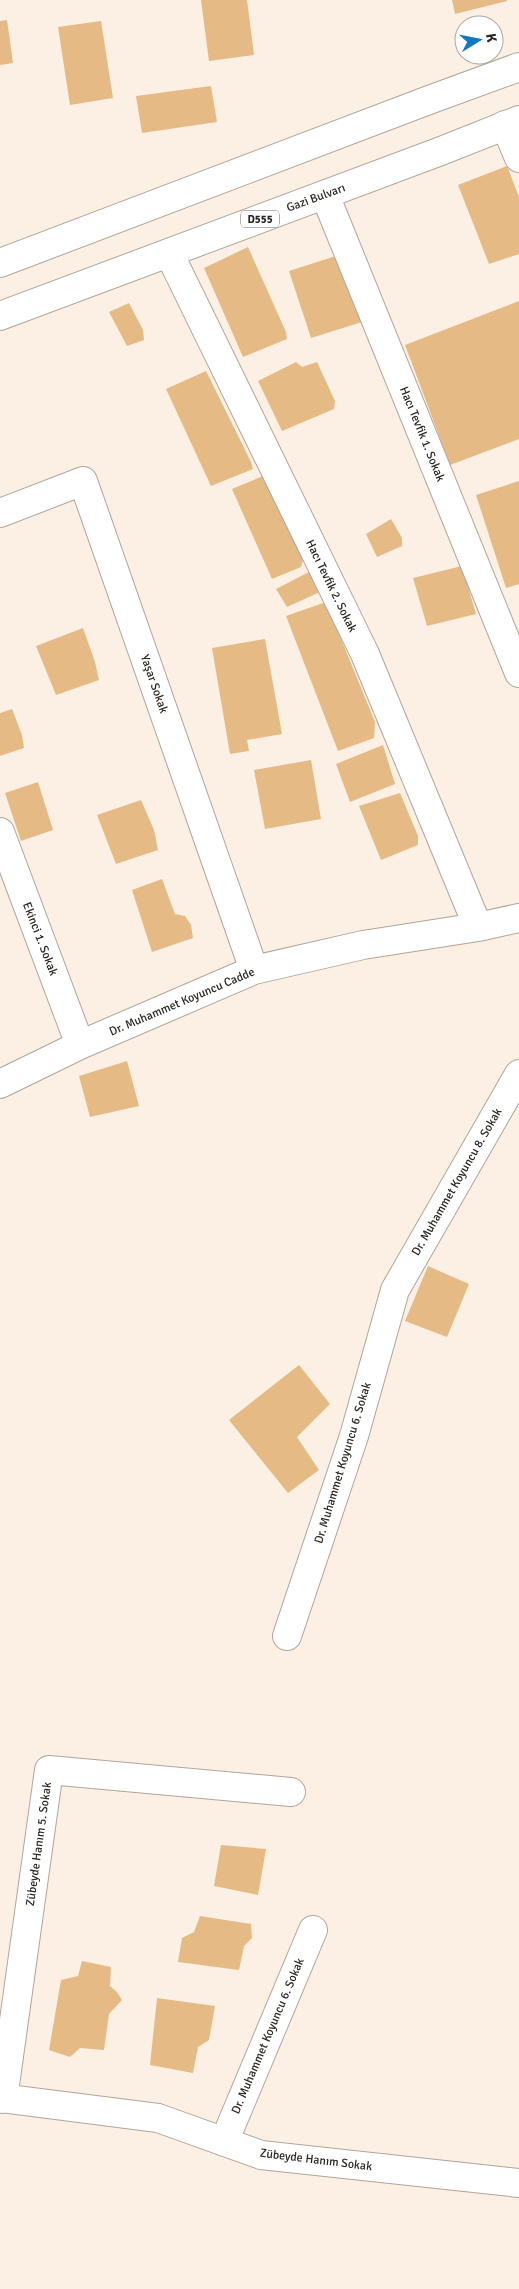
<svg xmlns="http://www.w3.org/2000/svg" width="519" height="2289" viewBox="0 0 519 2289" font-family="Signika,sans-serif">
  <rect width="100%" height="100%" fill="#fbf0e3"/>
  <path fill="#e5ba85" d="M201,0h46l7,55 -45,6z
    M452,0h55v1l-52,13z
    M7,20l6,43 -13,2v-44z
    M101,21l12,77 -43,7 -12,-78z
    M211,86l6,36 -75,11 -6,-37z
    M507,166l12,31v57l-30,10 -31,-79z
    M248,247l38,85 1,7 -44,18 -39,-89z
    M342,254l20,68 -51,16 -22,-67z
    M519,301v138l-69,26 -45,-120z
    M129,303l14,27 1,10 -17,6 -18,-34z
    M296,362l6,5 15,-5 18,39 -1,8 -52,22 -24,-50z
    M206,371l45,91 2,7 -42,17 -45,-97z
    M263,476l41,80 -3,11 -29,12 -40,-90z
    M519,481v103l-13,4 -30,-93z
    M391,519l11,19v8l-25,11 -11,-23z
    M462,566l14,48 -49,12 -14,-48z
    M309,572l13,19 -35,16 -11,-18z
    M326,602l49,120 -1,16 -36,13 -52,-135z
    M83,628l12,34 4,18 -43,15 -20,-49z
    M265,639l17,95 -35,6 2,11 -19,3 -18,-106z
    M12,709l10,26 2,13 -24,8v-43z
    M383,745l12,39 -45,18 -14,-38z
    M311,760l10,59 -56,10 -11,-59z
    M38,782l15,48 -32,11 -16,-48z
    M400,793l18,43v9l-37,15 -22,-54z
    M141,800l13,30 4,20 -42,14 -19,-49z
    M162,879l13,35 10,2 6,9 2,13 -41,14 -20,-62z
    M127,1061l12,45 -49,11 -11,-41z
    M428,1266l41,18 -22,53 -42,-16z
    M299,1365l31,39 -33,33 22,33 -31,23 -59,-73z
    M221,1845l45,4 -8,46 -44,-9z
    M200,1916l51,8 1,14 -8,8 -5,24 -61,-8 4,-24 12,-6z
    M82,1961l29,6 -1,19 7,6 5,8 -13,14 -5,36 -24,-2 -10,9 -21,-7 12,-70 17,-4z
    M157,1998l58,8 -6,34 -11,7 -5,26 -43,-8z"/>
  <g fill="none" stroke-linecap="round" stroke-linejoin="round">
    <defs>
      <path id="minor" d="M505,125l14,33
        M325,195l194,478
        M169,253l196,401 113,273
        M0,513l83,-32 171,489
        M0,832l80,213
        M0,1084l80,-39 174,-75 109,-25 115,-18 41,-9
        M287,1636l67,-200 41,-146 124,-216
        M0,2098l158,20 103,37 258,28
        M3,2099l46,-329 242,22
        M224,2142l89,-212"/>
      <path id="primary" d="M0,263l429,-163 90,-33
        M0,316l441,-165 78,-31"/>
    </defs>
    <use href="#minor" stroke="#b0a599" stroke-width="30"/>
    <use href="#primary" stroke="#b0a599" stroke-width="30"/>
    <use href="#minor" stroke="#fff" stroke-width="28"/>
    <use href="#primary" stroke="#fff" stroke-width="28"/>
  </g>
  <g text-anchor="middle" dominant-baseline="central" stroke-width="4" stroke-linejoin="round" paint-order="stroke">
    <rect fill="#fff" stroke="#6a6764" stroke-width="1" x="241" y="210.5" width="38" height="17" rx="4"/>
    <g font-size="11" font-weight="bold" fill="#2a2621">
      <text x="260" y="219">D555</text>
    </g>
    <g font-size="12" fill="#2a2621" stroke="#fff">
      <text transform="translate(316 198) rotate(-20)">Gazi Bulvarı</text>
      <text transform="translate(422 434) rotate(68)">Hacı Tevfik 1. Sokak</text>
      <text transform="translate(331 586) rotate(64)">Hacı Tevfik 2. Sokak</text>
      <text transform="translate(154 684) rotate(71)">Yaşar Sokak</text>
      <text transform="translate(40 939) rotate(69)">Ekinci 1. Sokak</text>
      <text transform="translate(182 1002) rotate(-23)">Dr. Muhammet Koyuncu Cadde</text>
      <text transform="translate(457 1182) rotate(-60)">Dr. Muhammet Koyuncu 8. Sokak</text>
      <text transform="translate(343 1463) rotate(-73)">Dr. Muhammet Koyuncu 6. Sokak</text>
      <text transform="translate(39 1844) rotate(-82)">Zübeyde Hanım 5. Sokak</text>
      <text transform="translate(268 2036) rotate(-67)">Dr. Muhammet Koyuncu 6. Sokak</text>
      <text transform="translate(316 2160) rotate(7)">Zübeyde Hanım Sokak</text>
    </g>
  </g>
  <g transform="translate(479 40) rotate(80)"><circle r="24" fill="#ffffff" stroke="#aaa8a6"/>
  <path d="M0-4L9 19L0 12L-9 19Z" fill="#1378c4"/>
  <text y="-8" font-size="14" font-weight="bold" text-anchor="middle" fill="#2a2621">K</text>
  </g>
</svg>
